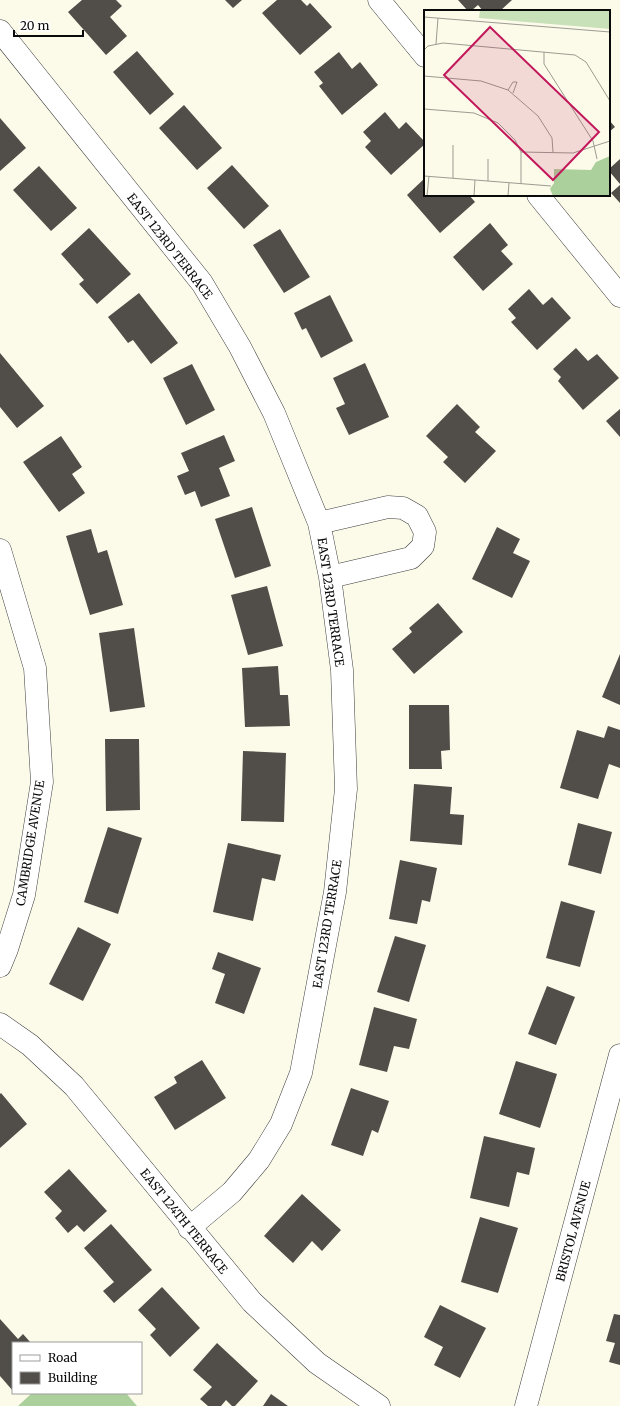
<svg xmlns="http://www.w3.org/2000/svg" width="620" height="1406" viewBox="0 0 620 1406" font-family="Merriweather,serif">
  <rect width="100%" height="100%" fill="#fcfbea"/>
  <path fill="#acd09b" d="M32,1393h94l11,13h-119z"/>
  <path fill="#514d48" d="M82,0h34l6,6 -12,11 17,19 -21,19 -38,-43z
    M225,0h17l-9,8z
    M277,0h24l6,6 3,-3 22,24 -32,28 -38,-42z
    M458,0h54l-12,11h-17l-5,-6 -7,6h-3z
    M137,51l37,43 -24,21 -37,-43z
    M339,52l13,17 8,-7 18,23 -36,30 -23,-29 4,-3 -9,-11z
    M184,105l38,43 -25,22 -38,-42z
    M385,112l14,17 7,-7 19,20v2l-34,31 -26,-28 6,-6 -8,-9z
    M0,118l26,30 -26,23z
    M609,120l6,7 -6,5z
    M620,159v25l-11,-13v-2z
    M232,165l37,41 -25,23 -37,-41z
    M39,166l38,42 -26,23 -38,-41z
    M425,178v17h44l6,7 -35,31 -33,-38z
    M620,185v18l-9,-10z
    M490,223l18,22 -7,6 12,13 -30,27 -30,-34z
    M89,228l42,46 -34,30 -18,-20 5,-4 -23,-26z
    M280,229l30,48 -26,16 -31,-48z
    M529,289l14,16 9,-8 19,21 -34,32 -26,-28 5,-4 -8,-9z
    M139,293l39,50 -27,21 -18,-24 -5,3 -20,-26z
    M330,295l23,46 -32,17 -15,-30 -4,2 -8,-17z
    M576,348l12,13 9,-7 22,24 -36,32 -25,-29 3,-4 -8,-8z
    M0,353l44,53 -27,22 -17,-21z
    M365,363l24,54 -40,18 -13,-27 9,-4 -12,-26z
    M192,364l23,46 -29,15 -23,-47z
    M457,404l23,23 -5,5 21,19 -31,32 -22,-21 5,-5 -22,-21z
    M620,409v28l-14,-16z
    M224,435l11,26 -16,7 11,28 -29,11 -6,-16 -10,4 -8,-19 12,-5 -8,-18z
    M61,436l21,31 -10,7 13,19 -26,19 -36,-50z
    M252,507l19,59 -36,12 -20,-59z
    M497,527l23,12 -7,14 17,8 -18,37 -40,-19z
    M91,529l7,24 9,-3 16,55 -33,10 -24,-79z
    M267,586l16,60 -35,9 -17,-60z
    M438,603l25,29 -49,42 -22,-25 20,-17 -3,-4z
    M134,628l11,79 -35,5 -11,-79z
    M620,654v51l-18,-8z
    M278,666l2,29h8l2,31 -45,1 -3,-59z
    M409,705h40l1,45 -9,1 1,18h-33z
    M608,726l12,4v38l-11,-4 -11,35 -38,-11 17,-58 27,8z
    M105,739h34l1,71 -34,1z
    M243,751l43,2 -2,69 -43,-1z
    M414,784l38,3 -2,27 14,1 -2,30 -52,-4z
    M578,823l34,9 -11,42 -33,-9z
    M108,827l34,11 -24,76 -34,-12z
    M228,843l53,12 -6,26 -13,-3 -9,43 -40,-9z
    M400,860l37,8 -7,34 -8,-2 -5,24 -28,-5z
    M561,901l34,10 -15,56 -34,-9z
    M78,927l33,17 -28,57 -34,-17z
    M395,936l31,9 -17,57 -32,-10z
    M218,952l43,16 -17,46 -29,-11 10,-29 -13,-5z
    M547,986l28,11 -19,48 -28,-11z
    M374,1007l43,12 -8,30 -15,-3 -7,26 -28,-7z
    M202,1060l24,38 -51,32 -21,-33 23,-14 -3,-6z
    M516,1061l41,13 -17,54 -41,-14z
    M351,1088l38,13 -11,32 -6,-3 -9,26 -32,-11z
    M1,1093l26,31 -27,24v-54z
    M484,1136l51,12 -6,27 -12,-3 -8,35 -39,-9z
    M69,1169l38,42 -23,21 -7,-7 -9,8 -13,-15 7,-7 -18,-19z
    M302,1194l39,36 -19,21 -10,-10 -19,22 -29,-27z
    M480,1217l38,11 -20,65 -37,-11z
    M111,1224l41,46 -38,33 -11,-12 11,-9 -30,-34z
    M162,1287l38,41 -30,29 -20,-22 6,-6 -18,-19z
    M440,1305l46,23 -26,50 -26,-13 9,-18 -19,-10z
    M614,1314l6,1v50l-11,-3 6,-19 -9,-2z
    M0,1319l18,20 5,-5 8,9h-18v48l-13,-15z
    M217,1343l41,38 -23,25h-3l-6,-6 -5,6h-13l-8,-7 12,-12 -19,-17z
    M271,1394l17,12h-25z"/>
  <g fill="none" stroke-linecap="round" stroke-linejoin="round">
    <defs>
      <path id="minor" d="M379,0l46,56
        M0,31l202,252 38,64 34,66 45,110 11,54 12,93 4,119 -11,103 -34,181 -20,51 -22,36 -27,32 -43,36
        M538,195l82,101
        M319,523l69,-16 15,1 14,8 8,16 -2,14 -12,12 -81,19
        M0,550l35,118 7,114 -18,113 -17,54 -7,17
        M0,1024l30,21 44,41 178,216 65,61 62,43
        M526,1406l94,-351"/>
    </defs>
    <use href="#minor" stroke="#3d3d3d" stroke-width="23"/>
    <use href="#minor" stroke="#fff" stroke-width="22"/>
  </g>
  <g text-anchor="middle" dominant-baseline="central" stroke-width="4" stroke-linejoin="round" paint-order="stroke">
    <g font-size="12" fill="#0a0a0a" stroke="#fff">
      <text transform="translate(170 246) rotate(52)">EAST 123RD TERRACE</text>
      <text transform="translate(331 602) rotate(82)">EAST 123RD TERRACE</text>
      <text transform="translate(30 843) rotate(-81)">CAMBRIDGE AVENUE</text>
      <text transform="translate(327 924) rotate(-81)">EAST 123RD TERRACE</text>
      <text transform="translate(184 1221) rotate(51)">EAST 124TH TERRACE</text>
      <text transform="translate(573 1231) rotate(-75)">BRISTOL AVENUE</text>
    </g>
  </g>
  <g transform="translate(424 10)">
    <rect width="186" height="186" fill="#fcfbea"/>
    <path d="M56,0h130v19l-131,-11z" fill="#c9e1b9"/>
    <path d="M186,146v40h-57l-3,-7 4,-6v-14l37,1 5,-8z" fill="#acd09b"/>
    <path fill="none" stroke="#9b9b90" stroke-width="1" d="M0,7l186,15M12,34l2,-26M0,40l4,-4 15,-3 132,12 11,7 24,39M120,42v12l49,77 4,18M0,66l57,5 27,9 30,26 14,22 1,14M84,80l5,-8h4l-4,11M0,99l50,4 24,10 17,17 6,12v32M29,135v33M97,142l52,1 37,-12M0,166l127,10M64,171v-22M3,186l2,-20M50,186l1,-16M84,186l1,-13"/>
    <path fill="#c2185b" fill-opacity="0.15" stroke="#c2185b" stroke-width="2" d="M66,17l109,105 -46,48 -109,-105z"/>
    <rect width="186" height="186" fill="none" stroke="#0a0a0a" stroke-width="2"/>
  </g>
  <rect x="12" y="1342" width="130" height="52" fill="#ffffff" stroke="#9d9d9d"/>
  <rect x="20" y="1355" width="20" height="6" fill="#ffffff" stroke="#9d9d9d"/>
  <text x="48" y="1362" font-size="12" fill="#0a0a0a">Road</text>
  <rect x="20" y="1372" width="20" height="12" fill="#514d48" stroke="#9d9d9d"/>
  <text x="48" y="1382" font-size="12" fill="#0a0a0a">Building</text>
  <path d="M14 30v6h69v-6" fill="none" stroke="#0a0a0a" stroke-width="2"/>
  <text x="20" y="30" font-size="12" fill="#0a0a0a" stroke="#ffffff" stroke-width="3" paint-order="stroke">20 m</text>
</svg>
